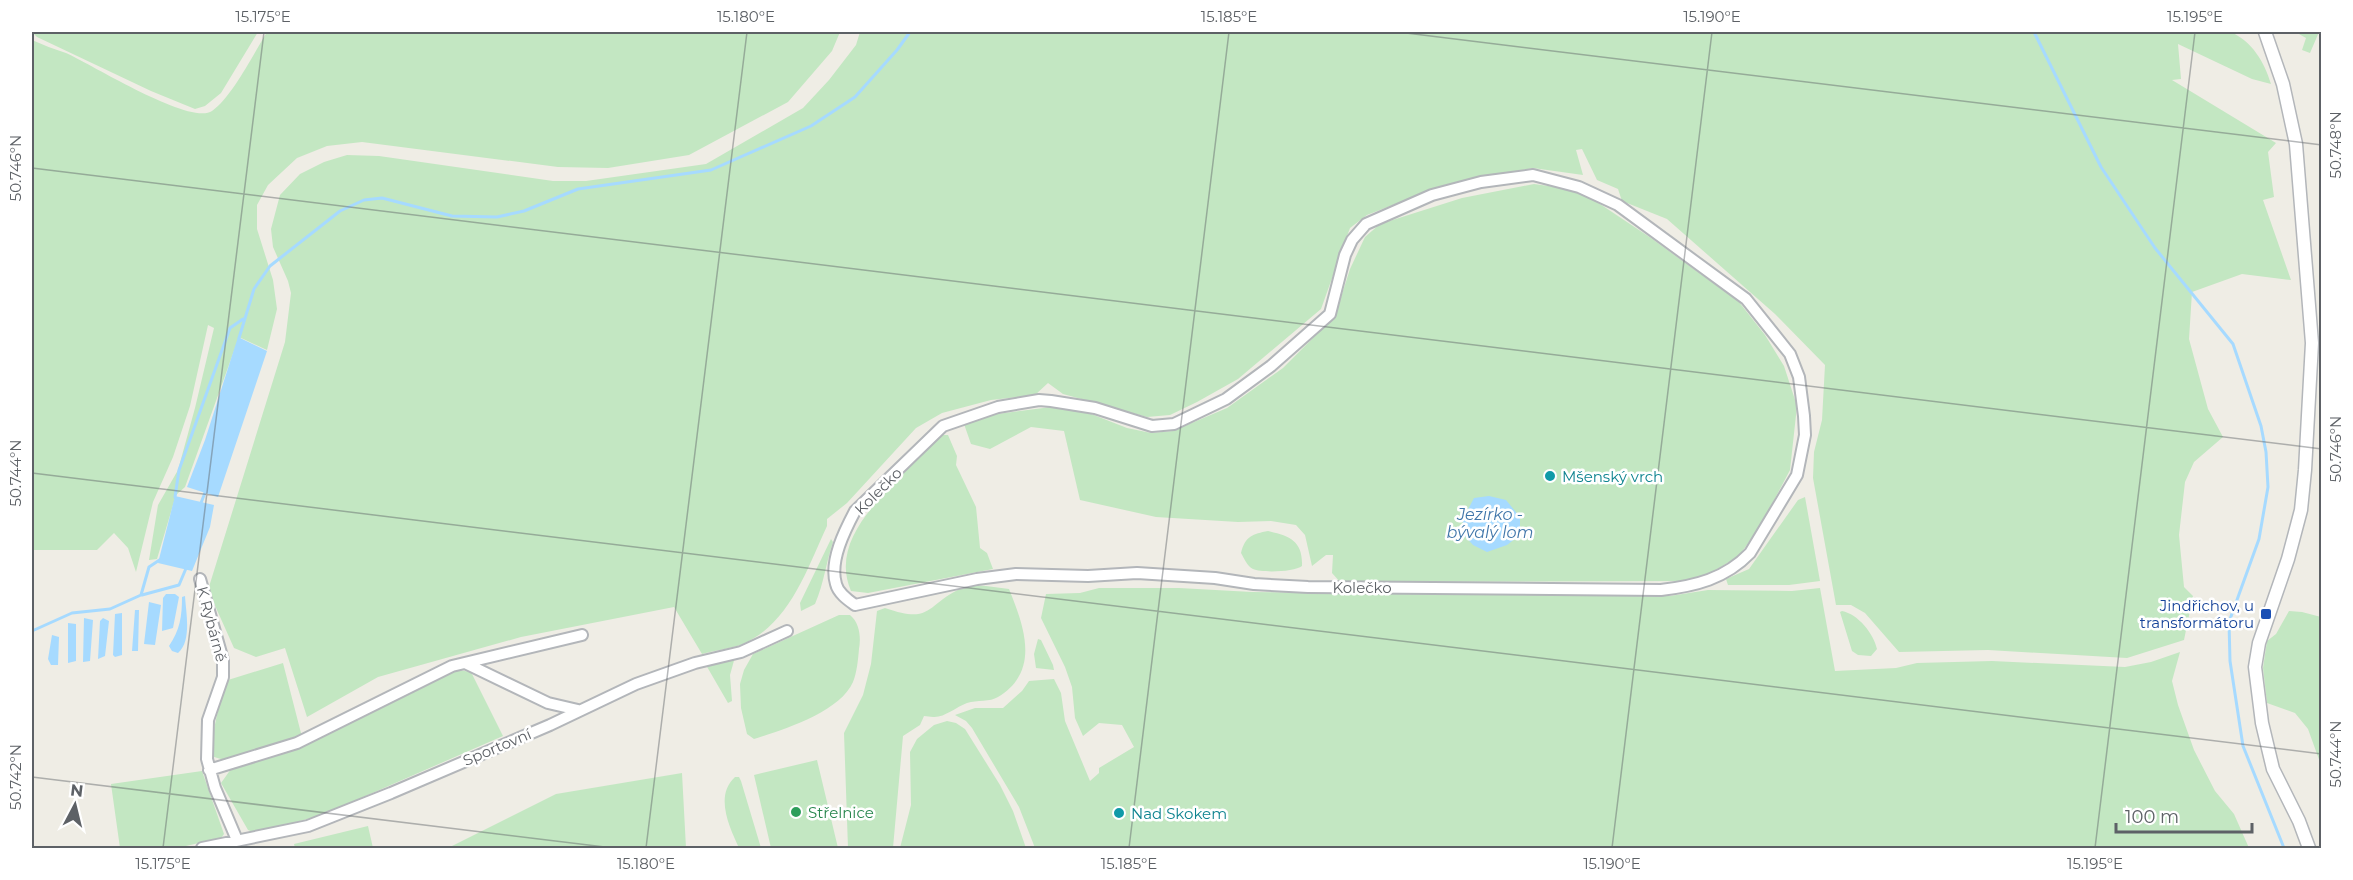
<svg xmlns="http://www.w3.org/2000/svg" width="2353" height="880" viewBox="0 0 2353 880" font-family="Montserrat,sans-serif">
  <rect width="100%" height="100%" fill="#efede5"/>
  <path fill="#c3e7c2" d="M32,32h226l-37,61 -16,13 -10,3 -44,-18 -114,-54z
    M267,32h573l-8,19 -44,51 -99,53 -81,13 -50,-1 -196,-25 -35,4 -30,12 -29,27 -11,20v24l16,51 4,29 -10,41 -28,-13 -54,150 -9,8 -19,64 -8,1 9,-55 20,-35 17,-62 19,-80 -6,-3 -18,81 -17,51 -20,45 -17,70 -8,-24 -14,-15 -17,17h-65v-510c11,5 22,9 34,13 25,11 124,73 146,58 20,-14 42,-58 55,-79z
    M860,32h1371c21,10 33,29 40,52l-19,-5 -74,-35 3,35 -9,1 104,63 -8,9 6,45 -11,3 28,80 -49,-6 -50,18 -3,47 19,70 15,28 -29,25 -9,20 -6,53 5,52 9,9 -9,44 -57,18 -139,-8 -89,2 -34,-39 -14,-8h-15l-23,-127 1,-26 8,-32 3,-55 -50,-51 -108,-95 -45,-18 -4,-12 -21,-9 -15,-31 -6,1 7,25 -50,-7 -54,10 -35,7 -77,30 -17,13 -29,81 -83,70 -41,23 -27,13 -23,2 -84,-23 -15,-11 -13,12 -44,5 -49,13 -26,15 -69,75 -20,16v7c-20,43 -37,97 -84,118 -13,5 -28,6 -41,10l-28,-47 -153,30 -143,40 -71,40 -22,-69 -29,9 -22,-9 -26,-58 77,-248 6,-49 -3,-12 -15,-34 -2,-18 9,-34 20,-21 24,-12 23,-7 32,1 174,25h33l120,-17 97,-56 26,-28 27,-35z
    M2300,32h19l-9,21 -8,-3 4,-12 -7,-4z
    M1534,184l29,4 28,10 60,40 88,64 26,33 19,31 13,40 -7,64 -29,55 -22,31 -42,25 -357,1 -8,-9 1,-18h-7l-14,11 -7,-31 -9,-10 -25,-4 -33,1 -82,-5 -76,-17 -16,-69 -33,-4 -41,22 -19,-5 -7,-20 26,-9 61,-8 30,3 46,18 24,5 22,-2 54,-23 56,-40 52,-52 15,-47 15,-32 15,-13 82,-26z
    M941,435h7l9,21 -1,9 20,42 4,41 7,5 6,16 -125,24 -17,-2c-20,-46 22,-86 51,-116 13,-13 26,-27 39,-40z
    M1805,497l15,84 -31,4h-61l-2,-6 23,-10 49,-69z
    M1268,531c22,5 35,10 34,35 -7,6 -41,7 -49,3 -6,-3 -9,-11 -12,-16 4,-17 12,-19 27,-22z
    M831,539l2,3c-7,21 -9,41 -18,62l-14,7 -1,-8z
    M986,586l23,3c15,37 32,82 -11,108 -8,5 -21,3 -31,6 -11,4 -23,15 -34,14 -3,0 -6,-1 -9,-1l-4,9 -17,11 -10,112h-45l-4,-115 19,-38 8,-31 6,-53 8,-3c48,17 41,-4 77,-20 7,-3 17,-2 24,-2z
    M1099,588h80l73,4 418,4 38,-6 84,1 28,-3 15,83 61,-3 21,-5 75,-2 133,6 26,-5 29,-10 -8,29 6,24 16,45 21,41 19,23 15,34h-1214l-16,-41 -47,-79 -6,-7 -11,-6 20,-7h28l19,-17 7,-10 25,-2 7,14 4,28 25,60 9,-8v-5l35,-21 -12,-22 -23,-2 -16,13 -8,-18 -3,-31 -7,-20 -24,-49 5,-24 34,-1z
    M1842,611c16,3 32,23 35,38l-6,7 -13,-1 -6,-4 -12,-39z
    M2289,611l13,1 19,5v148l-13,-36 -13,-16 -28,-10 -4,-35 4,-27 9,-7z
    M839,615h11c10,8 11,23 9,34 -1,11 -2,23 -6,33 -13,30 -70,48 -99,57l-7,-5 -6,-26 -1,-24 4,-14 9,-16z
    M1038,639l3,1 12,25 1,5 -18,-2 -2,-14z
    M735,657l-5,18 2,26 -4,2 -22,-38z
    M283,663l19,74 -30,11h-15v4l-33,8 -13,-4c2,-28 7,-50 17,-76z
    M458,670l13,2 32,64 -181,79 -67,18 -7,-3 -27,-47 10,-14 63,-20 25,-10z
    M947,721l9,2 9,6 35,56 13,26 13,37h-126l11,-43 -1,-53 7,-13 17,-14z
    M817,760l21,88h-67l-17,-73z
    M202,771l22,63 -3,4 -44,10h-57l-9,-64z
    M682,773l4,75h-238l108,-54z
    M735,777h4l2,4 20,67h-22c-9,-20 -25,-52 -4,-71z
    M368,826l5,22h-78l-1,-4z"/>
  <path fill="#a6daff" d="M238,337l29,14 -49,146 -31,-10 18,-47z
    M175,496l39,9 -4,22 -18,44 -34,-8z
    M1489,496l17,4 14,17v18l-13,10 -20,7 -14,-7 -11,-12 1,-14 11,-21z
    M166,594h9l4,3 -6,31 -11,3 1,-33z
    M185,596c1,17 7,45 -7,57l-6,-2 -3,-5c11,-16 13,-30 13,-49z
    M149,602l12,3 -6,40 -11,-1z
    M135,610h4l-1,41h-6z
    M122,613v42l-7,2 -2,-2 2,-41z
    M84,618l9,2 -3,41 -7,1z
    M103,618l6,3 -4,35 -7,3 2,-38z
    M68,623l8,1v37l-8,2z
    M52,635l7,2 -1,28h-7l-3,-6z"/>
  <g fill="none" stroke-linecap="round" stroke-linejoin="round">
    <path stroke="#a6daff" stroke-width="3" d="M2034,32l67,135 54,81 78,96 28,82 5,26 2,35 -9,52 -30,83 1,39 13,85 41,102
      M239,338l15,-49 16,-23 70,-55 24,-11 18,-2 70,18 45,1 27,-6 54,-22 133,-19 100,-44 44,-29 42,-47 13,-18
      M175,497l4,-27 51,-142 13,-9
      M201,503l5,-13
      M142,595l37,-10 8,-19
      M32,631l40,-18 38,-4 31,-14 8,-28 12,-8"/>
    <defs>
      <path id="minor" d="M1533,175l46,12 39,18 128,94 44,55 9,23 5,39 1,19 -8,40 -47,78c-25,26 -55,33 -89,37l-353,-3 -54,-3 -39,-6 -78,-5 -49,3 -72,-2 -39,5 -122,26c-7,-5 -17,-12 -19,-21 -7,-23 9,-54 19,-73l88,-85 55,-19 41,-7 12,1 44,7 57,18 22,-2 52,-25 45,-33 59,-52 15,-59 7,-15 14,-16 66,-29 49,-13z
        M200,579l23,81v17l-15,43 -1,39 8,29 22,52
        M465,663l83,40 30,7
        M209,770l88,-27 155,-77 130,-31
        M202,848l106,-22 83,-33 159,-68 86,-41 59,-21 46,-11 46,-21"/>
      <path id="tertiary" d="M2265,32l18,52 13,60 16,199 -7,127 -4,40 -13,49 -29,84 -4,24 7,56 11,46 26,52 10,27"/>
    </defs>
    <use href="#minor" stroke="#b3b6ba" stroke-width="14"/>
    <use href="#tertiary" stroke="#b3b6ba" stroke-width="15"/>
    <use href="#minor" stroke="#fff" stroke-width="10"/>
    <use href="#tertiary" stroke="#fff" stroke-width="12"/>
  </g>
  <path fill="none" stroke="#5d6166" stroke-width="1.5" stroke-opacity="0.45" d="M1398,32l924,113M32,168l2290,281M32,473l2290,281M32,777l581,71M163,848l101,-816M646,848l101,-816M1129,848l100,-816M1612,848l100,-816M2095,848l100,-816"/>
  <g fill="#0f9aa8" stroke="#fff" stroke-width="2">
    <circle cx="1550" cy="476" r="6"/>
    <circle cx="1119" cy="813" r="6"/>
  </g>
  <rect fill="#1a4fb4" stroke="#fff" stroke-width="2" x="2260" y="608" width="12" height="12" rx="3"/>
  <circle fill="#2e9e5b" stroke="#fff" stroke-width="2" cx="796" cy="812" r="6"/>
  <g text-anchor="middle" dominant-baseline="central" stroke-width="5" stroke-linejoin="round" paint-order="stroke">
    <g font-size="15" fill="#0d838f" stroke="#fff" text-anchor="start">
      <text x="1562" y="476">Mšenský vrch</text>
      <text x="1131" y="813">Nad Skokem</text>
    </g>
    <g font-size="15" fill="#5d6166" stroke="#fff">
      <text transform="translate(878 491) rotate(-45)">Kolečko</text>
      <text x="1362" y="587">Kolečko</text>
      <text transform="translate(212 624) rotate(75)">K Rybárně</text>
      <text transform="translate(497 747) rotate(-23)">Sportovní</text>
    </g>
    <g font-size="15" fill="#164399" stroke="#fff" text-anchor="end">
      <text x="2254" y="605">Jindřichov, u<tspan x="2254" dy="17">transformátoru</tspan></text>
    </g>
    <g font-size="15" fill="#27864d" stroke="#fff" text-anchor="start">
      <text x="808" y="812">Střelnice</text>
    </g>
    <g font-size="16" font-style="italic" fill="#3f75a9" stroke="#fff">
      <text x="1490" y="514">Jezírko -<tspan x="1490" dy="18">bývalý lom</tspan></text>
    </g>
  </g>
  <rect width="2353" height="880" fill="none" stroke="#ffffff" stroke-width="66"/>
  <g transform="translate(75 805) rotate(7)" stroke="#ffffff" stroke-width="4.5" paint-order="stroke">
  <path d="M0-4.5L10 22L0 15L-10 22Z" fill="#5d6166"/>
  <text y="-9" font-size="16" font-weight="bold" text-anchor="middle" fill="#5d6166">N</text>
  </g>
  <path d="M2116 823v9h136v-9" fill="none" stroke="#5d6166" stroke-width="3"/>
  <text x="2125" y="823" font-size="18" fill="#5d6166" stroke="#ffffff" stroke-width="4.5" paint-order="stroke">100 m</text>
  <rect x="33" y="33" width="2287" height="814" fill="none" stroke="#5d6166" stroke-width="2"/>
  <g font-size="15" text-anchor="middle" fill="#5d6166">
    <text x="263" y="22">15.175°E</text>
    <text x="746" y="22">15.180°E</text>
    <text x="1229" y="22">15.185°E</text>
    <text x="1712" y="22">15.190°E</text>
    <text x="2195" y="22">15.195°E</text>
    <text transform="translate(2336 145) rotate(-90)" y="5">50.748°N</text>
    <text transform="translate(16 168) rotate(-90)" y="5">50.746°N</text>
    <text transform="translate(2336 449) rotate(-90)" y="5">50.746°N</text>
    <text transform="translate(16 473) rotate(-90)" y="5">50.744°N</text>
    <text transform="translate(2336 754) rotate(-90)" y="5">50.744°N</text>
    <text transform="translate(16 777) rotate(-90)" y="5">50.742°N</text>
    <text x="163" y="869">15.175°E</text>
    <text x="646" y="869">15.180°E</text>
    <text x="1129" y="869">15.185°E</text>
    <text x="1612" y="869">15.190°E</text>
    <text x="2095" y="869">15.195°E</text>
  </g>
</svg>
